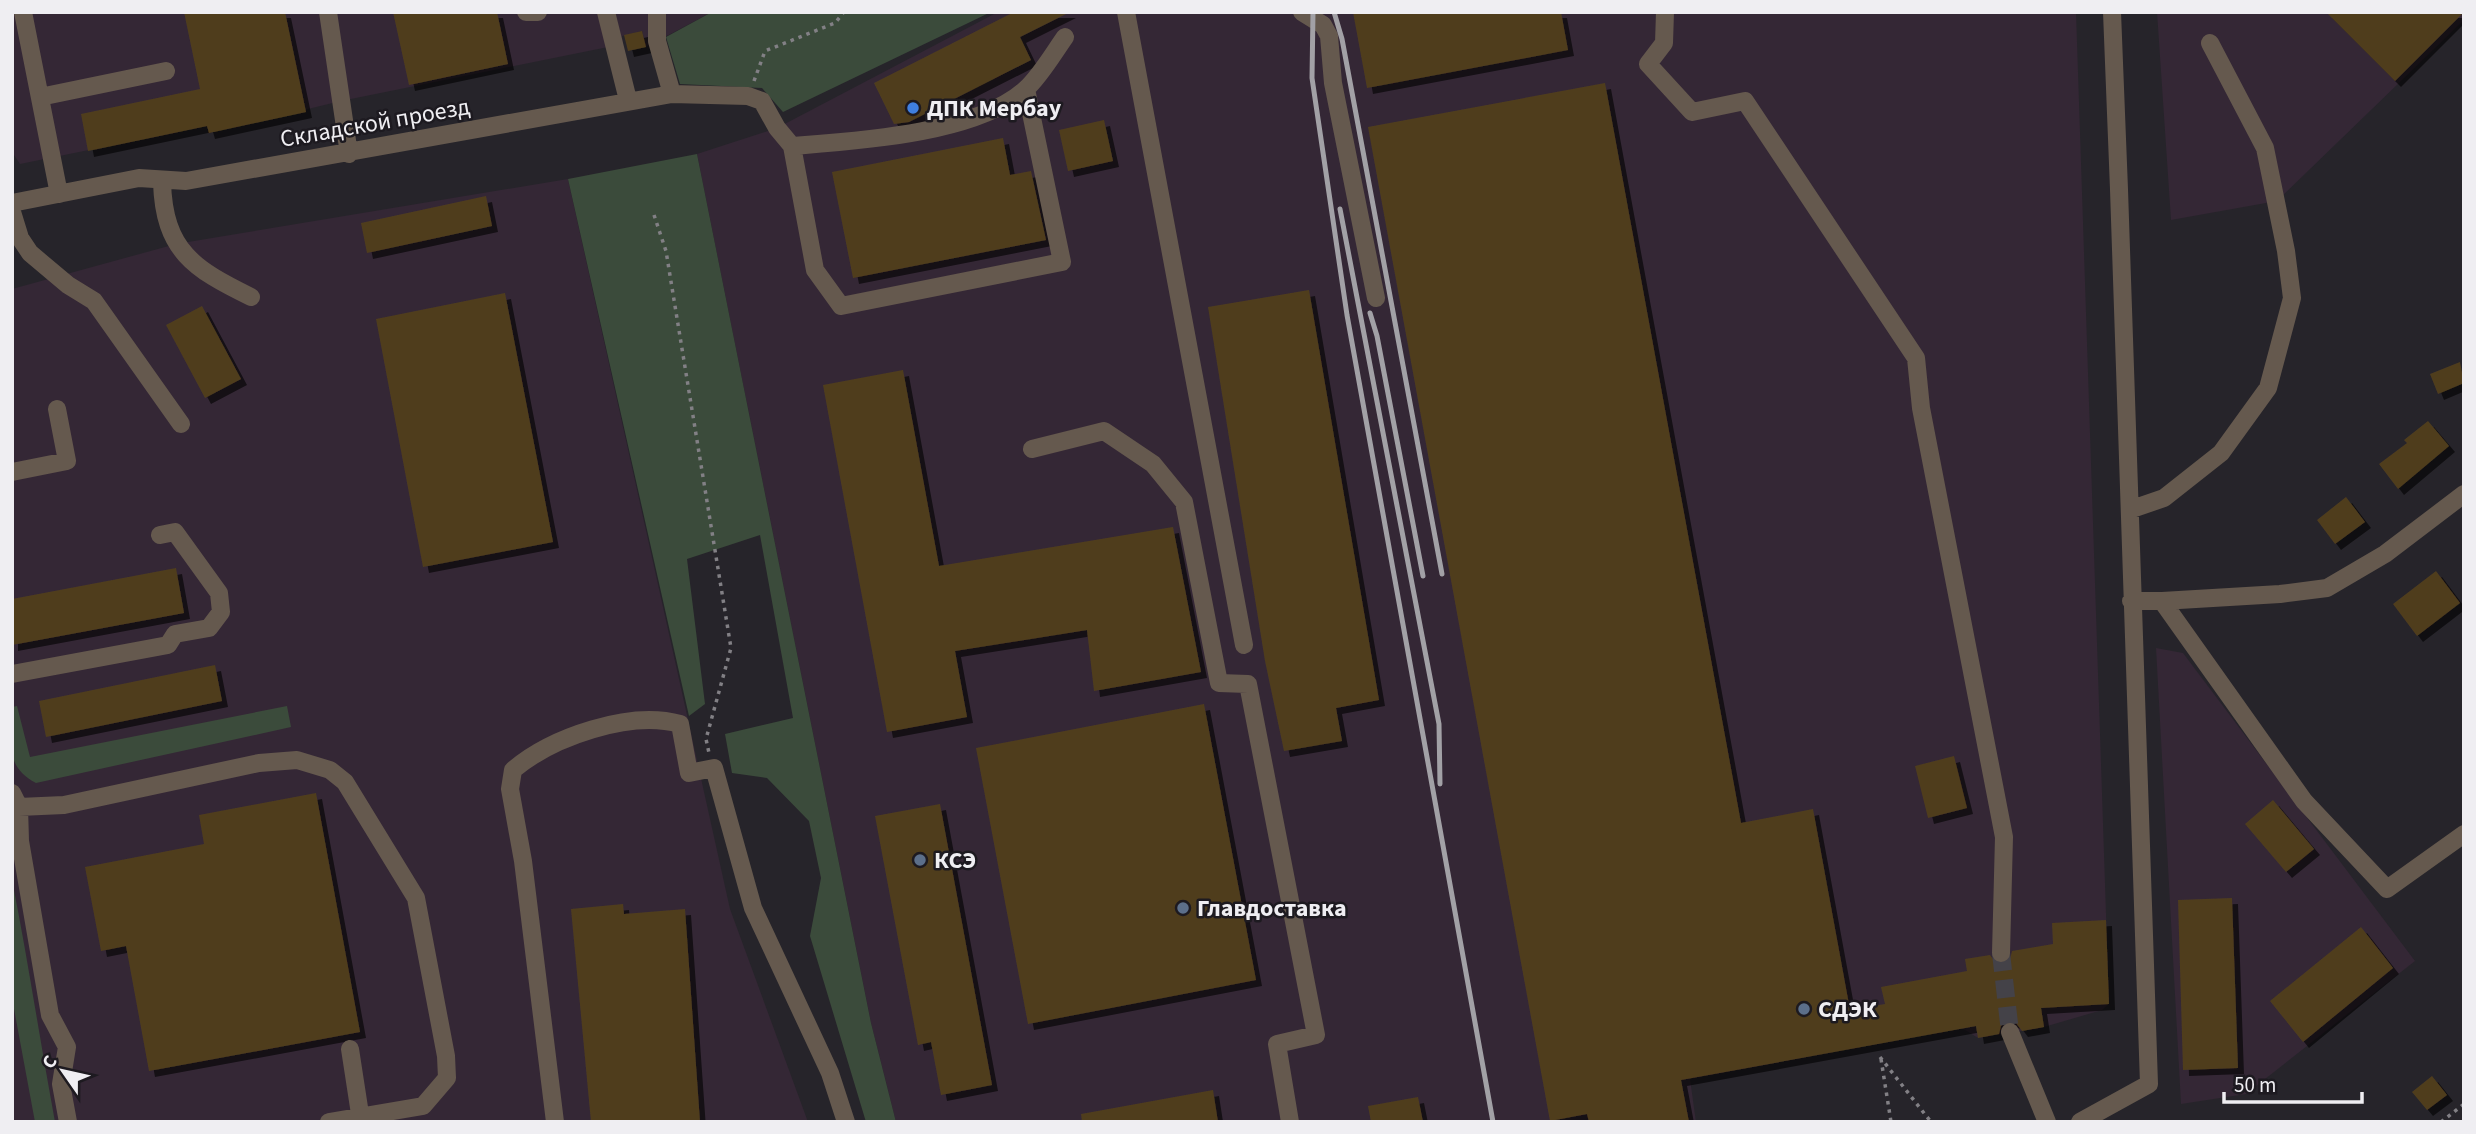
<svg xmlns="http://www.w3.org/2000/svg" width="2476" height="1134" viewBox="0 0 2476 1134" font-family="'Source Sans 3',sans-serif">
  <defs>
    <filter id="shadow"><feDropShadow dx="6" dy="6" stdDeviation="0" flood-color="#0009"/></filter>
  </defs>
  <rect width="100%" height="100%" fill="#26242a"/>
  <path fill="#342735" d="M12,12h700l-66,35 -4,-16 -20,5 1,8 -282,57 -132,32 -2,-7 -187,38 -8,-12z
    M998,12h1078l33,992 -7,6 -58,17 -66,11 -16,-10 -272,51 6,43h-800l-25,-99 -174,-869 80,-26z
    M2157,12h307v8l-187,181 -106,19z
    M568,179l162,730 78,213h-796v-833l164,-45z
    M2156,648l27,5 232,308 -169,133 -65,10z"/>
  <path fill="#3b4b3b" d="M712,12h279l-208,100 -21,-24 -82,-4 -14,-47z
    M697,154l174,869 25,99h-30l-56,-186 11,-58 -12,-57 -42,-43 -35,-5 -7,-39 68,-16 -33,-183 -73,24 18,145 -16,12 -121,-537z
    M17,706l13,51 257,-51 4,21 -255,56c-33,-17 -24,-43 -24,-76z
    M12,880c16,80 28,161 43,242h-20l-23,-124z"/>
  <path fill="#4f3d1f" filter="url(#shadow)" d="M184,12h101l21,100 -97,21 -2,-7 -119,25 -7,-37 119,-25z
    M393,12h104l11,52 -99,21z
    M1014,12h56l-50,25 11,23 -122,62 -15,2 -20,-41z
    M1353,12h208l7,38 -201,38z
    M2326,12h138l-69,69z
    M642,31l4,16 -18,4 -4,-16z
    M1605,83l136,740 72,-14 37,201 35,-6 -4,-17 86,-16 -2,-12 25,-4 5,7 6,2 9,-5 2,-8 41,-7 -1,-21 54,-3 3,84 -68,4 3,19 -22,4 -6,-8 -10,-2 -5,5 -2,8 -21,4 -2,-12 -295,54 8,42h-100l-2,-8 -37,7 -182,-994z
    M1104,120l9,41 -45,10 -9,-41z
    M1003,138l7,37 21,-4 15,69 -193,38 -21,-106z
    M486,196l6,30 -125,27 -6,-30z
    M1309,290l70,410 -43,8 6,33 -58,10 -19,-90 -57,-354z
    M505,293l48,249 -130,25 -47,-248z
    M202,306l39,73 -36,19 -39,-73z
    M2460,362l4,21 -26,11 -8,-20z
    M903,370l36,196 234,-39 28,145 -107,19 -7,-61 -132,21 12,66 -80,15 -64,-347z
    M2428,421l21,25 -51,43 -19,-25 28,-21 -3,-3z
    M2346,497l19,25 -30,22 -18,-24z
    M176,568l8,45 -172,32v-46z
    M2436,571l24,32 -43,33 -24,-32z
    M215,665l7,36 -176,36 -7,-36z
    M1204,704l52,276 -228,44 -52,-276z
    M1954,756l13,52 -39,10 -13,-52z
    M316,793l44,239 -211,39 -23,-125 -25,5 -16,-84 119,-23 -5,-29z
    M2273,800l41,49 -28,23 -41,-48z
    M940,804l52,281 -51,10 -10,-53 -13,3 -43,-229z
    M2232,898l6,170 -55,2 -5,-170z
    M623,904l1,10 61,-5 15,213h-109l-20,-213z
    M2361,927l32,41 -90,74 -33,-41z
    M2432,1076l15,19 -20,15 -15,-18z
    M1213,1090l5,32h-136l-1,-8z
    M1418,1097l5,25h-52l-3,-16z"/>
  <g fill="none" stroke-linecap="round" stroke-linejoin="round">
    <path stroke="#444248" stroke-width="18" stroke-dasharray="18 9" stroke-linecap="butt" d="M2001,953l9,79"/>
    <path stroke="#828085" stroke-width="3.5" stroke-dasharray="3.5 5" stroke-linecap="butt" d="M754,81l11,-30 70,-28 9,-11
      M654,215l12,36 65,397 -25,91 3,14
      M1880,1057l51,65
      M1881,1059l10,63
      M2441,1122l23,-18"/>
    <path stroke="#65594e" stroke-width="18" d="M23,12l36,182
      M328,12l21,142
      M526,12h12
      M606,12l22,88
      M657,12v29l15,53
      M1126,12l118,633
      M1302,12l21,13 6,11 4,47 43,215
      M1665,12l-1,31 -16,21 44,48 53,-11 171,257 5,50 83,429 -3,116
      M40,97l126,-26
      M792,146l23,124 26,36 221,-44 -36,-173
      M162,182c2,69 32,87 89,115
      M12,203l127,-25 47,3 486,-87 76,2 14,5 15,27 15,18c64,-5 185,-12 234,-57 15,-14 27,-35 39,-52
      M12,212l8,26 10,15 38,32 26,16 87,123
      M1032,449l72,-18 49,33 31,38 35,181 29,1 68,351 -39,9 13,78
      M12,472l55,-11 -10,-52
      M2132,509l32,-11 57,-45 47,-65 24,-90 -6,-47 -21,-103 -55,-105
      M2131,601h31l142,200 83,88 77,-55
      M2162,601l118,-7 47,-6 58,-34 79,-60
      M12,674l156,-29 7,-11 34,-6 12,-16 -2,-19 -44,-61 -15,3
      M12,793l7,14 1,34 30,174 17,32 -6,37 7,38
      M19,807l45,-2 195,-42 38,-3 33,10 15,12 71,116 30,158 1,22 -24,28 -94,16
      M2010,1032l37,90
      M350,1049l10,65
      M555,1122l-32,-261 -13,-72 3,-19c39,-33 117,-60 167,-46l9,49 25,-5 39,140 77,165 16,49
      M2080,1122l69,-38c-13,-358 -22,-715 -37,-1072"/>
    <path stroke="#a2a1a6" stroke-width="5" d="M1313,12l-1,66 35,237 146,807
      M1334,12l8,27 100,535
      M1340,209l99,515 1,60
      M1370,313l7,23 46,240"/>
  </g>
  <circle fill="#3f7fe0" stroke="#1d1a20" stroke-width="2.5" cx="913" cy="108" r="7"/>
  <g fill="#5c6f8a" stroke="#1d1a20" stroke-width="2.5">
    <circle cx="920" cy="860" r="7"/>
    <circle cx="1183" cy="908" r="7"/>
    <circle cx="1804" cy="1009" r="7"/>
  </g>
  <g text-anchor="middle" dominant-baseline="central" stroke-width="5" stroke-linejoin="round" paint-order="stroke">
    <g font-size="24" font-weight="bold" fill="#efeef2" stroke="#1d1a20" text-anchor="start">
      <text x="927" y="108">ДПК Мербау</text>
      <text x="934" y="860">КСЭ</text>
      <text x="1197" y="908">Главдоставка</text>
      <text x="1818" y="1009">СДЭК</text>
    </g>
    <g font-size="24" fill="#efeef2" stroke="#1d1a20">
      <text transform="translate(375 123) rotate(-10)">Складской проезд</text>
    </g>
  </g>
  <rect width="2476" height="1134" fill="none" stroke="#efeef2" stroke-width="28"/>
  <g transform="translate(63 1071) rotate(304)" stroke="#1d1a20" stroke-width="5" paint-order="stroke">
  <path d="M0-5L12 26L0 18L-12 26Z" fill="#efeef2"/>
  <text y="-10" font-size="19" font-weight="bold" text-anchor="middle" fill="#efeef2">С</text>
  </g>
  <path d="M2224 1092v10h138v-10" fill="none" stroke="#efeef2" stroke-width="3.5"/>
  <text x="2234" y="1092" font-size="21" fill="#efeef2" stroke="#1d1a20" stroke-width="5" paint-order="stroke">50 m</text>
</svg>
